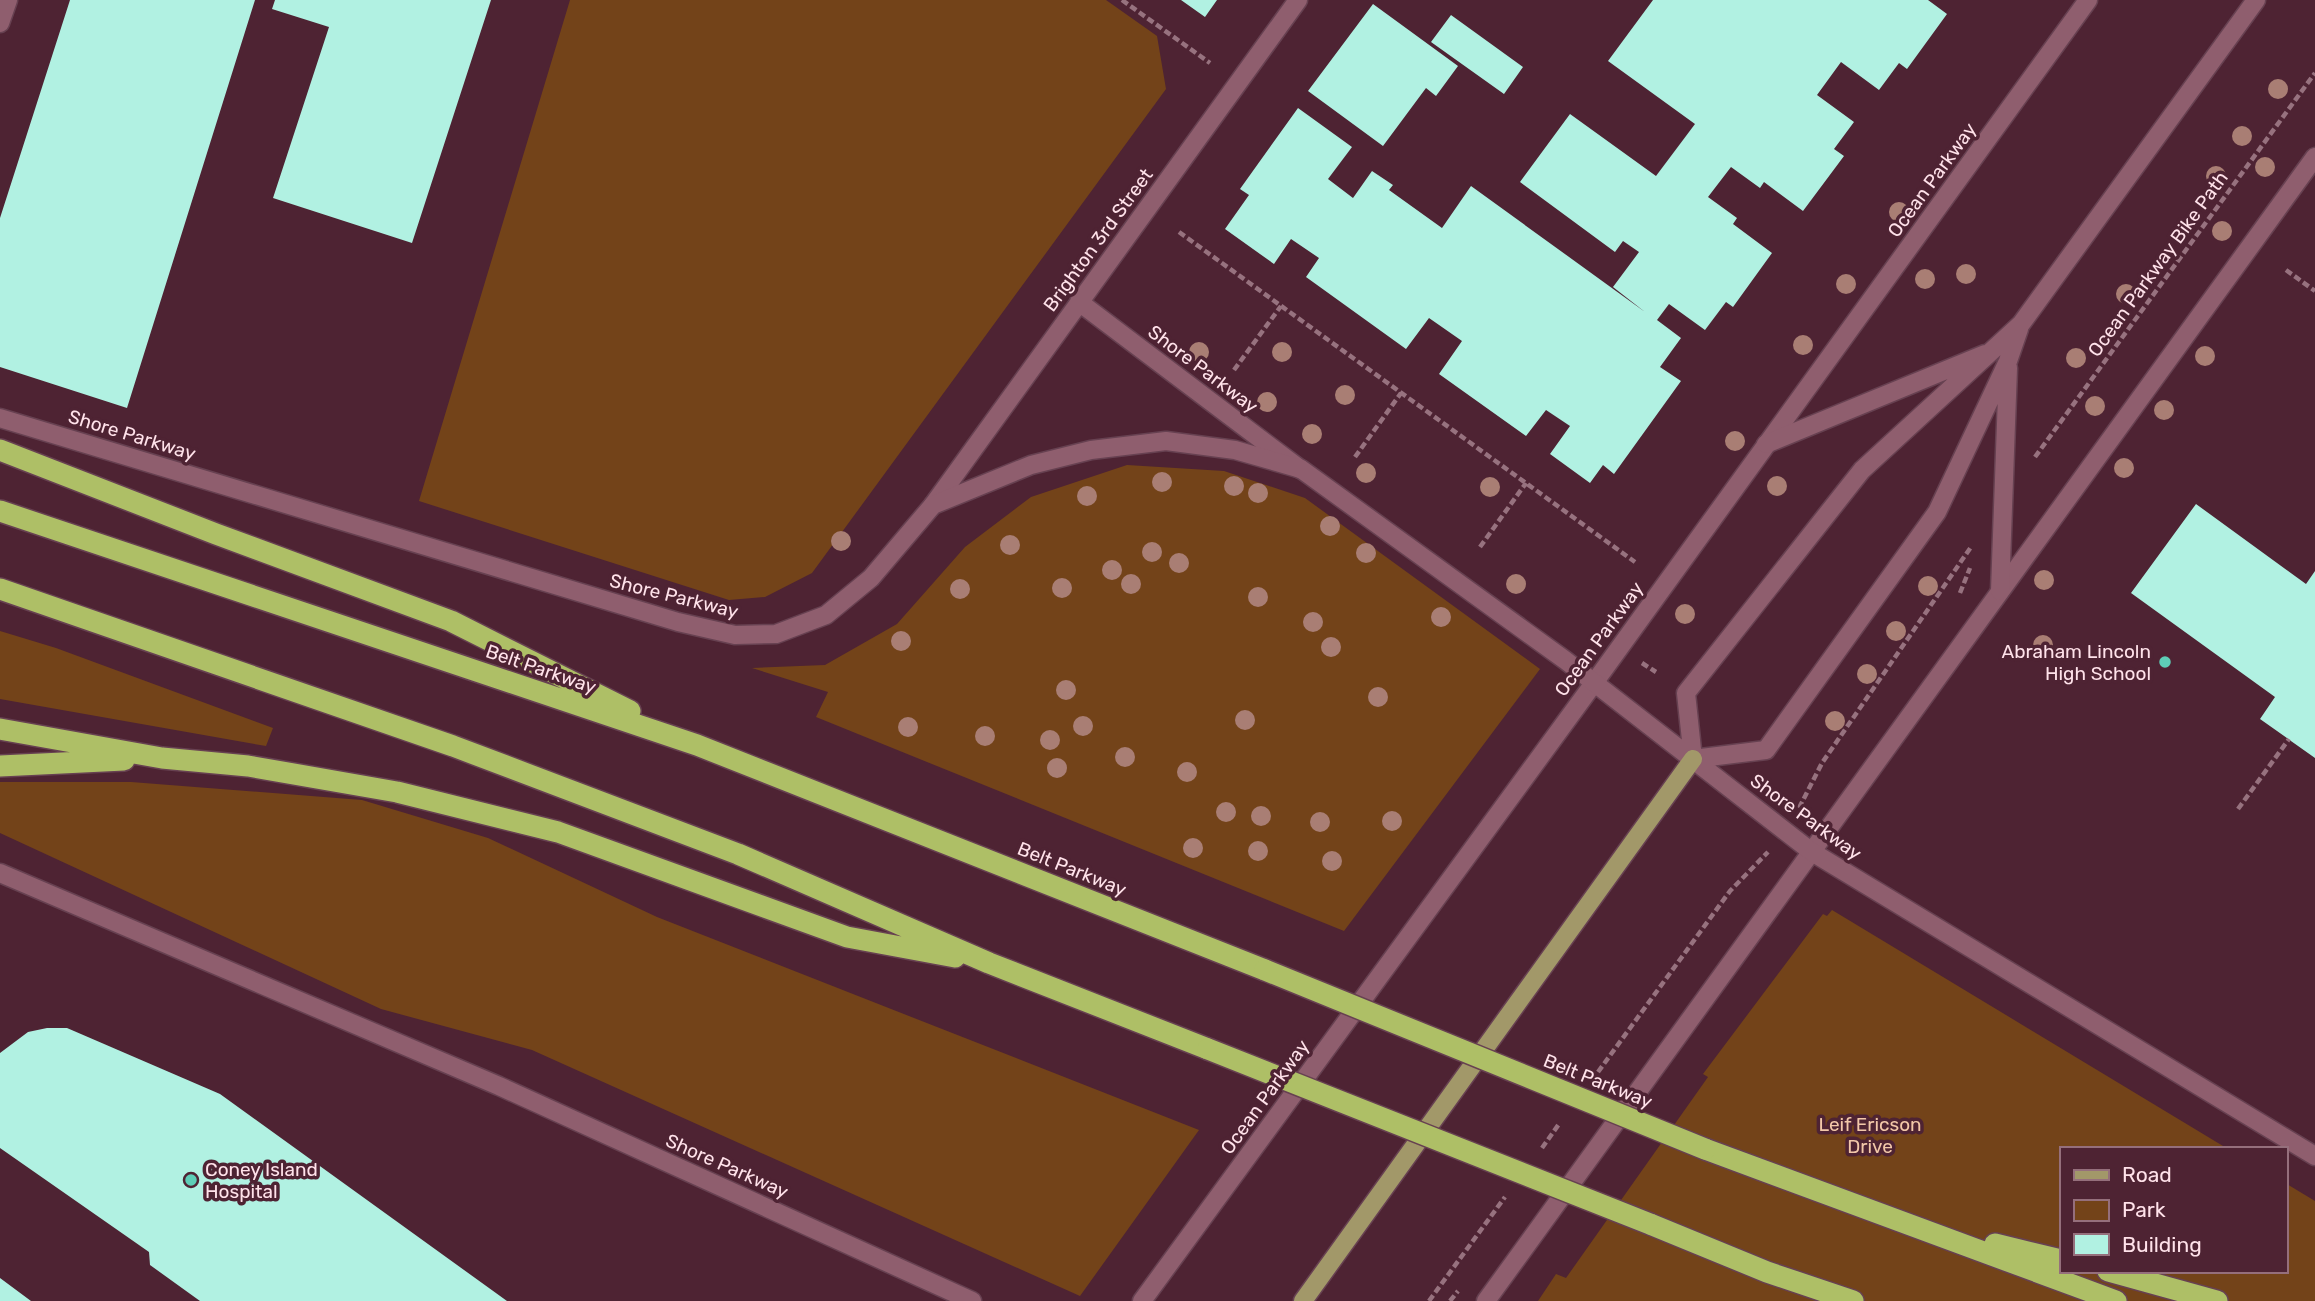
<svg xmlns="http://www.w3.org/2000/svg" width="2315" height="1301" viewBox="0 0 2315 1301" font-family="Rubik,sans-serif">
  <rect width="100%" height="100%" fill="#4e2333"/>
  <path fill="#734319" d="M570,0h536l51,36 9,53 -354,484 -47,24 -36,3 -310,-99z
    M1127,465l97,6 81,27 235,171 -196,262 -528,-214 12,-25 -76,-24 73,-3 72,-41 68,-77 66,-50z
    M0,631l56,17 217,80 -7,18 -266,-47z
    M0,782h131l231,18 126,38 169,79 542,213 -119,166 -548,-246 -151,-41 -381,-176z
    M1832,910l396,239h-167v122h224v-88l30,18v100h-777l18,-27 10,4 142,-201 -5,-3 120,-160 4,2z"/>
  <path fill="#b1f1e2" d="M70,0h185l-128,408 -127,-41v-149z
    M275,0h216l-79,243 -139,-45 56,-171 -57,-18z
    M1181,0h36l-12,17z
    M1653,0h275l19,14 -40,55 -8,-6 -20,27 -38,-28 -24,33 37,27 -20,27 10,7 -41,55 -39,-29 -4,6 -29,-21 -23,30 29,21 -4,6 39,29 -39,54 -7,-5 -21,28 -36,-26 -12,16 24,18 -21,29 21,14 -67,93 -11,-9 -13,18 -40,-29 20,-28 -24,-16 -20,26 -87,-62 23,-33 -33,-23 -23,31 -100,-72 13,-19 -28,-19 -17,25 -49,-35 24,-34 -9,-6 58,-81 54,39 -24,32 25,19 19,-27 21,14 -4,5 53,38 29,-42 174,126 -32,-25 26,-35 -16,-11 -8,11 -95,-70 50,-68 86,62 39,-52 -87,-63z
    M1373,4l85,62 -22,30 -10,-8 -43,58 -75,-55z
    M1451,15l72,52 -19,27 -73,-52z
    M2196,504l110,80 9,-13v187l-55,-39 15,-22 -144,-104z
    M47,1028h20l153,66 287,207h-307l-50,-36 -1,-13 -149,-104v-95l28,-21z
    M0,1278l31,23h-31z"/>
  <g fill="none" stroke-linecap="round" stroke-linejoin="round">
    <defs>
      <path id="minor" d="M0,23l8,-23
        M1079,302l221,167
        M933,505l365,-505
        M1142,1301l452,-618 494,-683
        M1486,1301l829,-1144"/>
      <path id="secondary" d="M0,418l678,204 57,13 41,-1 50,-19 45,-37 62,-73 98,-40 60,-15 75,-9 69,9 66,19 264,191 247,192 503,304
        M1766,444l219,-90
        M2000,591l8,-223
        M1693,759l-7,-66 176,-223 159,-146 235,-324
        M1693,759l73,-9 171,-238 71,-151 11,-32
        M0,873l499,213 473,215"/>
      <path id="primary" d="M1303,1301l390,-542"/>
      <path id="motorway" d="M0,450l216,84 235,87 179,90
        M0,511l697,234 568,225
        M0,589l453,157 285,108 251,109 219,86
        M0,729l162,29 86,8 149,26 161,40 289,105 108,20
        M0,766l124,-6
        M1705,1149l411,152
        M1650,1224l117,48 86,29
        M1995,1244l66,16
        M2108,1271l109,30"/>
    </defs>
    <use href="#minor" stroke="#674151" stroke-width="21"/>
    <use href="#secondary" stroke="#674151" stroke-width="21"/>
    <use href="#primary" stroke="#674151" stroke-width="21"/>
    <use href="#motorway" stroke="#674151" stroke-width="24"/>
    <path stroke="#97727f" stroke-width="4.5" stroke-dasharray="7 3.5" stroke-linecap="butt" d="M1122,0l88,63
      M1179,232l456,330
      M2286,270l29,21
      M1234,370l47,-64
      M1355,457l46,-64
      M2035,457l280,-384
      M1480,547l46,-64
      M1960,593l10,-25
      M1642,663l14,9
      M1799,808l23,-45 149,-216
      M2238,809l51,-70
      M1598,1072l132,-181 38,-39
      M1542,1148l17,-24
      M1429,1301l76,-104
      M1450,1301l8,-10"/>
    <use href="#minor" stroke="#8f5e6e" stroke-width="18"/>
    <use href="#secondary" stroke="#8f5e6e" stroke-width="18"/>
    <use href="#primary" stroke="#a29869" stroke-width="18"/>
    <use href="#motorway" stroke="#aebf66" stroke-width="21"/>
    <defs>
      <path id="motorway-bridge" d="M1265,970l440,179
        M1208,1049l442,175"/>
    </defs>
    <use href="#motorway-bridge" stroke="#674151" stroke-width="24" stroke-linecap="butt"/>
    <use href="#motorway-bridge" stroke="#aebf66" stroke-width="21"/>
  </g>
  <g fill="#a97e74">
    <circle cx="2278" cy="89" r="10"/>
    <circle cx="2242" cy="136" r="10"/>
    <circle cx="2265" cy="167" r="10"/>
    <circle cx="2216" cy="176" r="10"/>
    <circle cx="1899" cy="212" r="10"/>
    <circle cx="2222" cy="231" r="10"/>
    <circle cx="1966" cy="274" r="10"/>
    <circle cx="1925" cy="279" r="10"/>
    <circle cx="1846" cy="284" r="10"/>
    <circle cx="2126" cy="294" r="10"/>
    <circle cx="1803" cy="345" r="10"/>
    <circle cx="1199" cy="352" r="10"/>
    <circle cx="1282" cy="352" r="10"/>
    <circle cx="2205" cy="356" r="10"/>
    <circle cx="2076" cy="358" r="10"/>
    <circle cx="1345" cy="395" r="10"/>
    <circle cx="1267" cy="402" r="10"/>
    <circle cx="2095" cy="406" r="10"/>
    <circle cx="2164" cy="410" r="10"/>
    <circle cx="1312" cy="434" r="10"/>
    <circle cx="1735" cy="441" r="10"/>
    <circle cx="2124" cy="468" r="10"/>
    <circle cx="1366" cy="473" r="10"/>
    <circle cx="1162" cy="482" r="10"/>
    <circle cx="1234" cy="486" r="10"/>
    <circle cx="1777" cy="486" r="10"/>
    <circle cx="1490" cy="487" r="10"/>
    <circle cx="1258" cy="493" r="10"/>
    <circle cx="1087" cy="496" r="10"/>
    <circle cx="1330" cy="526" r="10"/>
    <circle cx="841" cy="541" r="10"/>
    <circle cx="1010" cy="545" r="10"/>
    <circle cx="1152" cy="552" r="10"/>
    <circle cx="1366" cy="553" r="10"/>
    <circle cx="1179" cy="563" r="10"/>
    <circle cx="1112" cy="570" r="10"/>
    <circle cx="2044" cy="580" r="10"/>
    <circle cx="1131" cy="584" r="10"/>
    <circle cx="1516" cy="584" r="10"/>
    <circle cx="1928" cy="586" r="10"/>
    <circle cx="1062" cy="588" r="10"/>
    <circle cx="960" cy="589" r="10"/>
    <circle cx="1258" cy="597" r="10"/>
    <circle cx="1685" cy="614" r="10"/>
    <circle cx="1441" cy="617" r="10"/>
    <circle cx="1313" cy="622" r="10"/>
    <circle cx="1896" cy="631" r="10"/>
    <circle cx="901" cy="641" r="10"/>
    <circle cx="2043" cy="645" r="10"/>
    <circle cx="1331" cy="647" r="10"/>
    <circle cx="1867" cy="674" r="10"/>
    <circle cx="1066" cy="690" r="10"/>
    <circle cx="1378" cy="697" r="10"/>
    <circle cx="1245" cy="720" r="10"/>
    <circle cx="1835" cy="721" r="10"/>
    <circle cx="1083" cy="726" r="10"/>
    <circle cx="908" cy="727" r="10"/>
    <circle cx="985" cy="736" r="10"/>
    <circle cx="1050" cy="740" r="10"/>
    <circle cx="1125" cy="757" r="10"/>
    <circle cx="1057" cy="768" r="10"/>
    <circle cx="1187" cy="772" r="10"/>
    <circle cx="1226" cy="812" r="10"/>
    <circle cx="1261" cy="816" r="10"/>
    <circle cx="1392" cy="821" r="10"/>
    <circle cx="1320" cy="822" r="10"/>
    <circle cx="1193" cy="848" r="10"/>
    <circle cx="1258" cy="851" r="10"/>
    <circle cx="1332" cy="861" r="10"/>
  </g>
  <g fill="#5eceb7" stroke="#4e2333" stroke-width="2.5">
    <circle cx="2165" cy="662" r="7"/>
    <circle cx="191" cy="1180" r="7"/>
  </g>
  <g text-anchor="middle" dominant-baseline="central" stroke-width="7" stroke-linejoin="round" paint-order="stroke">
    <g font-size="19" fill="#ffe2ea" stroke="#4e2333">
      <text transform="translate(1932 180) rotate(-54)">Ocean Parkway</text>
      <text transform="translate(1098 240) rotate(-54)">Brighton 3rd Street</text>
      <text transform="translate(2158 264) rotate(-54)">Ocean Parkway Bike Path</text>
      <text transform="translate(1203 369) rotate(37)">Shore Parkway</text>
      <text transform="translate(132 435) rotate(17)">Shore Parkway</text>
      <text transform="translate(674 596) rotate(14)">Shore Parkway</text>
      <text transform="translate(1599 639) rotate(-54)">Ocean Parkway</text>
      <text transform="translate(541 669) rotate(19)">Belt Parkway</text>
      <text transform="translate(1806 817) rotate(36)">Shore Parkway</text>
      <text transform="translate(1072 869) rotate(22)">Belt Parkway</text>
      <text transform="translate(1598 1081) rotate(22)">Belt Parkway</text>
      <text transform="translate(1265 1097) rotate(-54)">Ocean Parkway</text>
      <text transform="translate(727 1166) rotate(24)">Shore Parkway</text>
    </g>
    <g font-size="19" fill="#ffe2ea" stroke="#4e2333" text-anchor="end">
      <text x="2151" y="651">Abraham Lincoln<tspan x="2151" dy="22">High School</tspan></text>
      <text x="205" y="1169" text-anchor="start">Coney Island<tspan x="205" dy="22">Hospital</tspan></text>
    </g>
    <g font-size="19" fill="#f3c8a9" stroke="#4e2333">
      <text x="1870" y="1124">Leif Ericson<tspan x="1870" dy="22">Drive</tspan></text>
    </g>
  </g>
  <rect x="2060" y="1147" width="228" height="126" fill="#4e2333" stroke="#956f7c" stroke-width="2"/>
  <rect x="2074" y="1170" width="35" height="10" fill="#a29869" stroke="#956f7c" stroke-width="2"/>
  <text x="2122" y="1182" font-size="21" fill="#ffe2ea">Road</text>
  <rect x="2074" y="1200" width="35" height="21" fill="#734319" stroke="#956f7c" stroke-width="2"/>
  <text x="2122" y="1217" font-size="21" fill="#ffe2ea">Park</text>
  <rect x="2074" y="1234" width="35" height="21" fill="#b1f1e2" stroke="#956f7c" stroke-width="2"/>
  <text x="2122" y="1252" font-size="21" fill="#ffe2ea">Building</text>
</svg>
